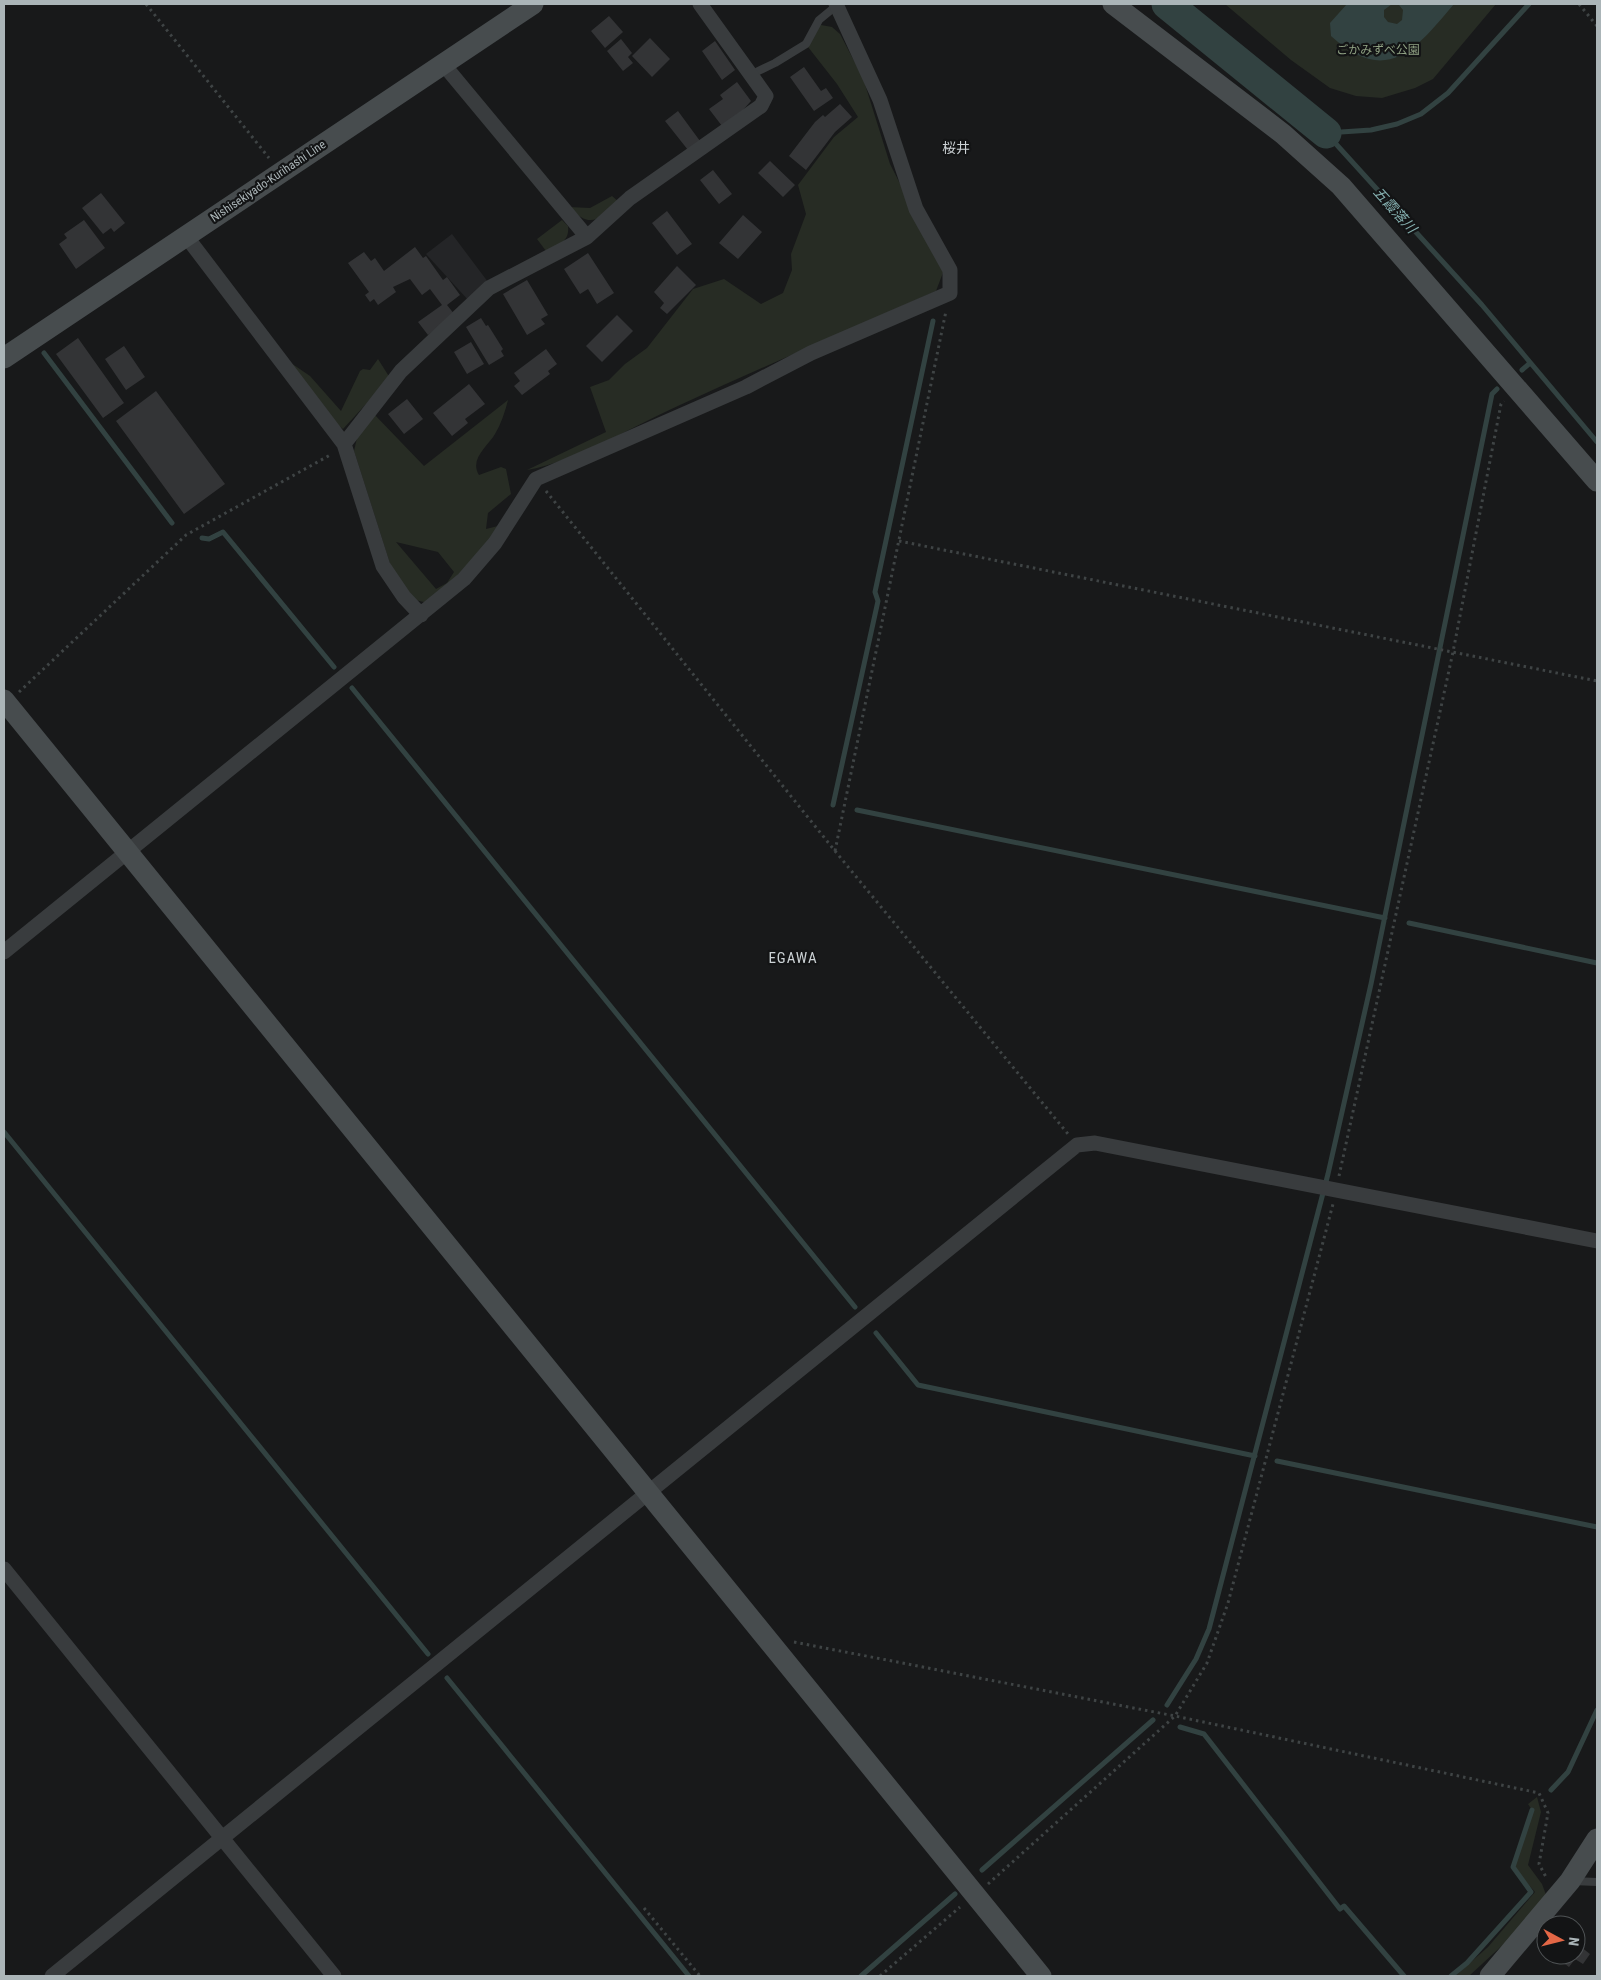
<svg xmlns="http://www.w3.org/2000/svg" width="1601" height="1980" viewBox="0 0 1601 1980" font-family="'Roboto Condensed','Noto Sans JP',sans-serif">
  <rect width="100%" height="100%" fill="#18191a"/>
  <path fill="#242527" d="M452,234l36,48 -18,20 -44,-48z"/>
  <path fill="#272c24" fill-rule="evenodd" d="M1225,4h271l-63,75 -18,9 -33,10 -26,-2 -26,-8 -39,-28z
    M821,25l11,2 8,7 23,44 27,86 54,106 -8,21c-85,38 -171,75 -256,114 -45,20 -105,57 -153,65l79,-38 -16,-45 19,-7 16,-16 22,-16 46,-59 31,-10 37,25 22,-11 9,-23 -1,-16 15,-40 -8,-29 36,-48 24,-20 -21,-33 -29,-37 9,-20z
    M612,196l7,6c-21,17 -28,28 -50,5l21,1z
    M562,220l6,6c2,16 -10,19 -22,25l-9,-12z
    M378,359l12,19 -47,51 -11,-9 -41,-57 19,13 31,35 19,-40 3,-2 7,1z
    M508,400c-3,12 -7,24 -13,34 -7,12 -26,25 -16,41l22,-8 5,2 5,25 -23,19 -2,16 16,-4 -43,53 -31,25 -13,-3 -23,-30 -38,-119 3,-13 16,-25 51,53zM396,542l42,10 16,20 -7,11 -11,6z
    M1537,1797l4,15 -13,53 14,19 6,16 -14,16 -65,60h-14l33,-29 47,-55 -22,-25 19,-57 -4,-6z"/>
  <path fill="#324241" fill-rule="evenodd" d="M1347,4h107c-38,45 -67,83 -123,32l-1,-13zM1392,4l7,1 4,5 -1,10 -5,4 -9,-2 -4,-5v-7z"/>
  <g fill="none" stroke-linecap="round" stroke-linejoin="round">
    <path stroke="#324241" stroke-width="5" d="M1326,133l156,172 115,137
      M1326,133l45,-3 26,-6 24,-10 27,-21 81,-89
      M44,353l128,170
      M1522,370l8,-7
      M202,538l7,1 14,-7 111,135
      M352,688l503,619
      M833,805l45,-204 -3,-9 58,-271
      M857,810l528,108
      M1409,923l188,40
      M4,1132l424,522
      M876,1333l42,52 337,71
      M1277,1461l320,66
      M447,1678l242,298
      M1167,1705l29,-46 13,-30 119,-455 43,-190 121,-590 5,-5
      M1180,1727l24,7 136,175 4,-3 60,70
      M1551,1790l17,-18 29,-62
      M982,1870l171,-150
      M861,1976l94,-82
      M1451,1976l16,-13 64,-71 -18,-25 19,-57"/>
    <path stroke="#324241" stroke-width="31" d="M1167,4l159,129"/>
  </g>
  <path fill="#333436" d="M609,16l14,16 -18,16 -14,-17z
    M650,38l20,21 -18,18 -20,-21z
    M621,39l11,14 -4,4 5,6 -10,8 -16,-20z
    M715,41l20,29 -13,10 -20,-29z
    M804,67l17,24 5,-3 7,10 -19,13 -24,-34z
    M737,82l14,19 -8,9 -21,16 -13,-17 14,-10 -3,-4z
    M840,104l12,13 -17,15 -29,38 -17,-14 26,-34 8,-7 2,2z
    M678,111l22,30 -12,9 -23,-29z
    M770,161l25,24 -12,12 -25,-24z
    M713,170l19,24 -13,10 -19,-24z
    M101,193l24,30 -11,9 -3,-4 -8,6 -21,-26z
    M667,211l25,33 -15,11 -25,-32z
    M743,215l19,17 -24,27 -19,-16z
    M84,220l21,28 -29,21 -17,-25 8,-6 -3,-4z
    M415,247l8,11 3,-2 17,24 4,-3 13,18 -13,10 8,10 -27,20 -10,-13 24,-17 -12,-16 -8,6 -12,-16 -17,8 3,5 -18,13 -4,-6 -4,3 -5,-7 4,-3 -21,-29 16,-11 7,9 4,-3 9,13z
    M588,253l26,40 -17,11 -9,-15 -8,5 -16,-25z
    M677,266l19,19 -29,29 -7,-6 4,-5 -10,-11z
    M527,280l21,35 -7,4 4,5 -18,11 -24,-41z
    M617,315l16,16 -31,31 -16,-16z
    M481,318l5,8 2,-1 15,24 -2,2 3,5 -15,9 -23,-38z
    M78,338l46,65 -21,15 -47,-64z
    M471,342l13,22 -17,10 -13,-22z
    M124,346l21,31 -19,13 -21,-31z
    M546,349l11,15 -9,7 2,3 -28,21 -8,-9 6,-5 -6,-8z
    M469,384l16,20 -20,15 3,4 -16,13 -19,-23z
    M156,391l69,93 -41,30 -68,-93z
    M407,399l16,20 -19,15 -16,-20z
    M1546,1934v16l-8,-6z
    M1576,1943l14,11 -7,10 -8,-5 -6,8 -16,-12h23z"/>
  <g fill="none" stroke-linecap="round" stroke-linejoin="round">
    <path stroke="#3f4445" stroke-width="3" stroke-dasharray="2.5 4" stroke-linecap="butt" d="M146,4l123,154
      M1579,4l18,22
      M546,491l289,360 233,283
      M899,541l698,140
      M19,692l167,-157 146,-81
      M835,851l111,-540
      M1339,1176l114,-524 48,-248 3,-3
      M794,1642l381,74 364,77 9,20 -9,51 8,15
      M988,1884l187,-168 32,-53 21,-60 105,-399
      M644,1908l56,68
      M880,1976l80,-69"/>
    <path stroke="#393c3e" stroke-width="8" d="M750,75l25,-12 31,-19 13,-24 17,-14
      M1572,1881l25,1"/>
    <path stroke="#393c3e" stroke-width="15" d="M444,65l143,172
      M186,236l158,208 39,122 21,31 17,18
      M344,444l57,-73 88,-83 98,-51 43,-39 131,-92 5,-10 -66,-92
      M4,952l460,-373 31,-36 41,-64 210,-92 65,-34 139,-60v-23l-34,-61 -36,-109 -44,-96
      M4,1569l330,407
      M52,1976l1025,-831 18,-2 502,98"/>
    <path stroke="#474c4e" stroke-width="21" d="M1113,4l170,130 58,52 256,295
      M4,358l529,-354
      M4,700l1037,1276
      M1490,1976l80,-95 27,-42"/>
  </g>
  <g text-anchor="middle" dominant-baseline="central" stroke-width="4.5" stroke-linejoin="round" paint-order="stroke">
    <g font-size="12" fill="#90a284" stroke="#131415">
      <text x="1378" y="50">ごかみずべ公園</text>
    </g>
    <g font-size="12" fill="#abb5b8" stroke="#131415">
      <text transform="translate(268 181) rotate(-34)">Nishisekiyado-Kurihashi Line</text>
    </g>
    <g font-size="14" fill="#ccd2d5" stroke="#131415">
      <text x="956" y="148">桜井</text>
    </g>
    <g font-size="14" font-style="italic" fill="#85b0b0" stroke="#131415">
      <text transform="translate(1395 210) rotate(48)">五霞落川</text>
    </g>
    <g font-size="15" letter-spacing="1" fill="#ccd2d5" stroke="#131415">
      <text x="793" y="958">EGAWA</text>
    </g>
  </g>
  <rect width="1601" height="1980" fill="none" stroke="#abb5b8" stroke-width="10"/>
  <g transform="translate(1561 1940) rotate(97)"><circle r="24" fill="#131415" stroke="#505456"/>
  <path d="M0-4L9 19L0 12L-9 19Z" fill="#e36746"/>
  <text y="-8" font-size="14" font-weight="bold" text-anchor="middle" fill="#abb5b8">N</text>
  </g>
</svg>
